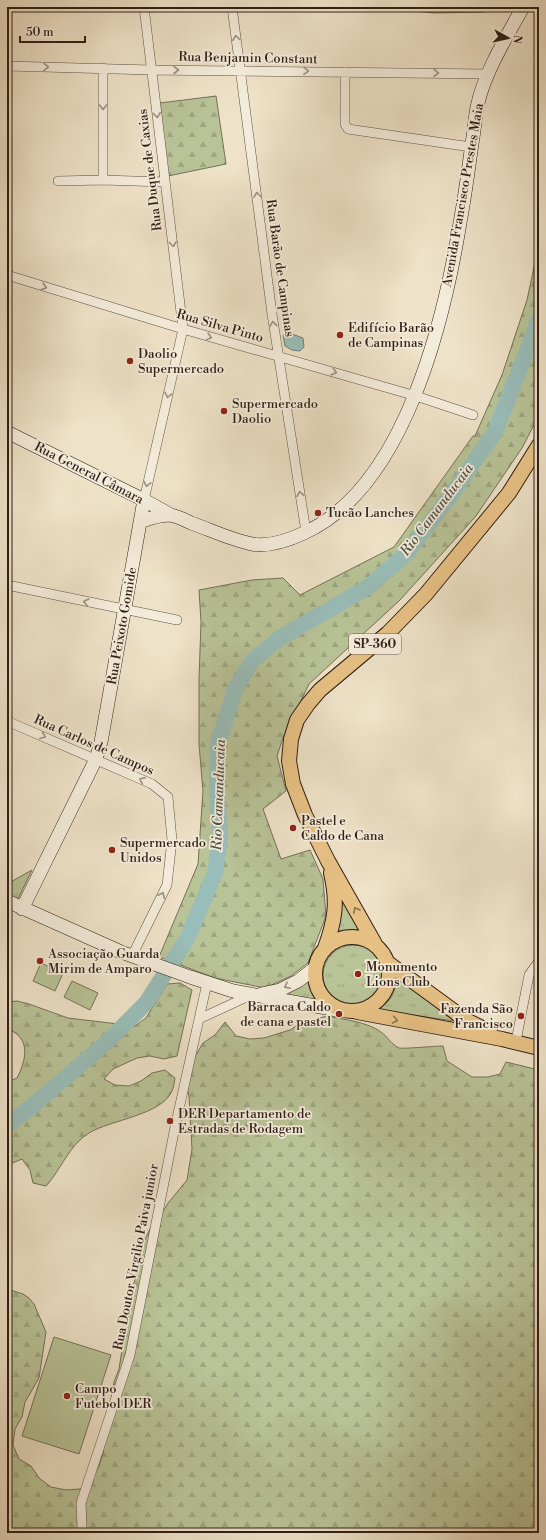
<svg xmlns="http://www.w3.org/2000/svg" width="546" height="1540" viewBox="0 0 546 1540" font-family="'Libre Bodoni',serif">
  <defs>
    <pattern id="forest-firs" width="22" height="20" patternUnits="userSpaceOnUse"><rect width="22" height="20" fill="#b8c397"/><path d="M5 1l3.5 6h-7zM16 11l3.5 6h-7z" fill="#9ea781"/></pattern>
    <pattern id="park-tufts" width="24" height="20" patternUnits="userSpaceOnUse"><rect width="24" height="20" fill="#b8c397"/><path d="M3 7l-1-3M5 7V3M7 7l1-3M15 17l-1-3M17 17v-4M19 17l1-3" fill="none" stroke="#9ea781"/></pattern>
  </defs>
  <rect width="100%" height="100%" fill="#eee2c8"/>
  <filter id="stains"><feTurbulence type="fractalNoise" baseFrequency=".005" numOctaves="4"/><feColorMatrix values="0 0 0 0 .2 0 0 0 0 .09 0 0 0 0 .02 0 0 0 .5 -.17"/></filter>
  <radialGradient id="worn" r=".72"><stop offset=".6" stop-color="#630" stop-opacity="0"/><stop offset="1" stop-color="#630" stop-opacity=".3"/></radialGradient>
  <path fill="url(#forest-firs)" stroke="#747156" d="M216,96l10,68 -58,12 -8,-73z
    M539,244v171l-17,33 -46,68 -76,84 -91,84 -26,54 -6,18 9,35 -23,18 18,50 29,-9 13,29 3,37 -18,47 -17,13 -26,12 -50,-10 -56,-21 39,-93 5,-73 -4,-47v-65l2,-57 -2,-32 53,-10 31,-2 17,17 94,-48 79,-111h2l27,-61 25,-75z
    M180,983l12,7 -15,66 -13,3 -14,-3 -13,2 -24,11 -9,10 11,6 14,1 12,-5 11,-8 13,-3 10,8c-1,4 -1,9 -3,13 -10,24 -62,29 -83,42 -20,12 -28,37 -43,53l-13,-3 -3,-13 -8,-11 -12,5 -3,6v-88l10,-4c9,-17 15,-41 -10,-49v-27l10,-1 12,3 39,14 67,8 11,-8 21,-34z
    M327,1016c15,3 41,6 54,16 7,5 10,12 18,16 5,1 36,-2 44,-2l4,15 25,16h16l12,-3 6,-12 33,8v463h-532v-244l16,5 6,4 5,6 12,28 -7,46 -14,24 -3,15 -7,12 -2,16 6,14 12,7 8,12 12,9 15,3 14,-1 12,-11 7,-12 4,-13 11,-71 5,-13 12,-77 4,-12 5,-31 11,-22 10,-12 7,-12 19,-23 5,-31 -3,-53 -3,-13 3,-16 14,-24 12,-8 10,-13 11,14 14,3 14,-1 26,-8 11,-7z"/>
  <path fill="url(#park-tufts)" stroke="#747156" d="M32,870l-16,33 -9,-5v-14z
    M341,894l23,38 -15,-1 -12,4z
    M323 975a30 30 0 1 1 60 0a30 30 0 1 1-60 0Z
    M396,977l58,44 -76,-11c14,-11 17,-15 18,-33z
    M309,981l8,21 -38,-5z"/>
  <path fill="#b8c397" stroke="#747156" d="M375,7h110v5l-51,1z
    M41,963l22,10 -8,18 -22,-10z
    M72,981l26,12 -8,17 -26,-13z
    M54,1337l57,18 -32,99 -57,-18z"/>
  <path fill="#99bdb8" stroke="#6f7e77" d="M289,333l14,5 1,9 -4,4 -8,-1 -7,-4 -2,-11z"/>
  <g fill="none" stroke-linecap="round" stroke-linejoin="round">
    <path stroke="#99bdb8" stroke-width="16" d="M7,1126l29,-23 70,-60 40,-40 41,-64 28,-66 5,-36 -3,-45 1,-49 17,-53 17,-29 28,-23 88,-51 38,-33 45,-59 44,-63 39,-99 5,-16"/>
    <defs>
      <path id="street" d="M144,7l39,322 -39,171
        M232,7l40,307 34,218
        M7,66l144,4 338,4
        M103,68v112l62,2
        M345,72v52l3,5 123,18
        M58,181l45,-1
        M7,275l176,54 233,67 57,19
        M7,585l170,35
        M7,721l145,63 16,13 4,43 -5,45 -35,71
        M199,1019l52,-24
        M516,1041l13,-66 10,-14
        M81,1533l1,-6 -1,-24 49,-148 45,-228 32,-144"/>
      <path id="secondary" d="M7,432l137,68 27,15
        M140,522c10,-4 19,-7 30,-7 7,1 15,5 21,8 20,7 40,17 61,21 17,3 37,-4 52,-11 102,-46 141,-216 157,-316 5,-27 8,-53 12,-80 2,-11 2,-23 5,-34 7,-31 29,-67 45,-96
        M7,901l114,51 69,25 43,14 110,20
        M22,909l74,-150 5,-17 43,-242
        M261,994l19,-4 18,-9 17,-13"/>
      <path id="primary" d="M315 974a37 37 0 1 1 74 0a37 37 0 1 1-74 0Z
        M375,944l-47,-83 -23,-46 -12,-31 -4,-23 2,-22 6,-19 11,-16 12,-14 68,-57 38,-39 83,-101 30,-48
        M325,948c10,-27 13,-46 6,-75
        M388,963l78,57 24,12
        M357,1012l145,27 37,9"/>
    </defs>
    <use href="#street" stroke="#605042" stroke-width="10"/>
    <use href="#secondary" stroke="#301f16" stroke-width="14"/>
    <use href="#primary" stroke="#301f16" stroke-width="16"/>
    <use href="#street" stroke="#f4ecdb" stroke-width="9"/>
    <use href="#secondary" stroke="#f4ecdb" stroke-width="13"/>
    <use href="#primary" stroke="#e7c184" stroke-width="14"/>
  </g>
  <defs><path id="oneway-chevron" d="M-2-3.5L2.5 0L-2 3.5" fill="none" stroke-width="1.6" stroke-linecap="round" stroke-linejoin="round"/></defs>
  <g stroke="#9c9082">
    <use href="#oneway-chevron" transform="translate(236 38) rotate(-98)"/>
    <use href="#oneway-chevron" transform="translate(46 67) rotate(1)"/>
    <use href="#oneway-chevron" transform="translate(176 70)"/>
    <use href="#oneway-chevron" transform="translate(306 71) rotate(1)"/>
    <use href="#oneway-chevron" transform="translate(436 73) rotate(1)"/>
    <use href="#oneway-chevron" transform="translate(103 107) rotate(90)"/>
    <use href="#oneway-chevron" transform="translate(157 115) rotate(83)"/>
    <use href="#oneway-chevron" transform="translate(257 195) rotate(-97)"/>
    <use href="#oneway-chevron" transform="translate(173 244) rotate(83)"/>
    <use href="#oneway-chevron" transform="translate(44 287) rotate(17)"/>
    <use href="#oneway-chevron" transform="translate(273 324) rotate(-99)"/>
    <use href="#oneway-chevron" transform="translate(209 337) rotate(15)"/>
    <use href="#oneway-chevron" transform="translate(334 372) rotate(16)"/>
    <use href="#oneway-chevron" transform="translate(168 395) rotate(103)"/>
    <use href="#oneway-chevron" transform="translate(147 484) rotate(102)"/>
    <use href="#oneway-chevron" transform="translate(300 494) rotate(-99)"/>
    <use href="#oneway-chevron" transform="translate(86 602) rotate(-168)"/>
    <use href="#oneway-chevron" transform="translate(43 736) rotate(23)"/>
    <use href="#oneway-chevron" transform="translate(142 780) rotate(-156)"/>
    <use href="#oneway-chevron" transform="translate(162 895) rotate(-64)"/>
    <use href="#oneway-chevron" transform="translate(287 986) rotate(153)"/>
  </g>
  <g stroke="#8c704d">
    <use href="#oneway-chevron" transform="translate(356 910) rotate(-119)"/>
    <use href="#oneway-chevron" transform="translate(395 1020) rotate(10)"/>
  </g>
  <g fill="#8f2418" stroke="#f4ecdb" stroke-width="1.5">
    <circle cx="340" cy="335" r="4"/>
    <circle cx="130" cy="361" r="4"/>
    <circle cx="224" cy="411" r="4"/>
    <circle cx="318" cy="513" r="4"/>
    <circle cx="293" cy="828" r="4"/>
    <circle cx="112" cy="850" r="4"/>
    <circle cx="40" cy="961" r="4"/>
    <circle cx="358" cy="974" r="4"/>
    <circle cx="339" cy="1014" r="4"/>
    <circle cx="521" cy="1016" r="4"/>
    <circle cx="170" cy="1121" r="4"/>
    <circle cx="67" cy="1396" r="4"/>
  </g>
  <g text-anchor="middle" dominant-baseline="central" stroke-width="3.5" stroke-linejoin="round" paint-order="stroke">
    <rect fill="#f4ecdb" stroke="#6b5c51" stroke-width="1" x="349" y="634" width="52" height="20" rx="3"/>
    <g font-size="12" font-weight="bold" fill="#301f16">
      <text x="375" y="644">SP-360</text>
    </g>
    <g font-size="13" fill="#301f16" stroke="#f4ecdb">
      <text transform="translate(248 58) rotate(1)">Rua Benjamin Constant</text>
      <text transform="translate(150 170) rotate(-97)">Rua Duque de Caxias</text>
      <text transform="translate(463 195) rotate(-80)">Avenida Francisco Prestes Maia</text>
      <text transform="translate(280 268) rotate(82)">Rua Barão de Campinas</text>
      <text transform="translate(220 326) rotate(16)">Rua Silva Pinto</text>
      <text transform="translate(89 473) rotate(27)">Rua General Câmara</text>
      <text transform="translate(122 626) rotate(-80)">Rua Peixoto Gomide</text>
      <text transform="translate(94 745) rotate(24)">Rua Carlos de Campos</text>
      <text transform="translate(136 1257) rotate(-79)">Rua Doutor Virgilio Paiva junior</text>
    </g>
    <g font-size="13" fill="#301f16" stroke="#f4ecdb" text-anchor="start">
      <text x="348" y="328">Edifício Barão<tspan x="348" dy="15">de Campinas</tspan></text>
      <text x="138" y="354">Daolio<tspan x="138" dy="15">Supermercado</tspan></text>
      <text x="232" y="404">Supermercado<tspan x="232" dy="15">Daolio</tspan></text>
      <text x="326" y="513">Tucão Lanches</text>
      <text x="301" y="821">Pastel e<tspan x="301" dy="15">Caldo de Cana</tspan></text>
      <text x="120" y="843">Supermercado<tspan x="120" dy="15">Unidos</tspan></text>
      <text x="48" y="954">Associação Guarda<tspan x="48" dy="15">Mirim de Amparo</tspan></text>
      <text x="366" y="967">Monumento<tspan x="366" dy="15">Lions Club</tspan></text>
      <text x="331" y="1007" text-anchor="end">Barraca Caldo<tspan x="331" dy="15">de cana e pastel</tspan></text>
      <text x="513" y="1009" text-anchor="end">Fazenda São<tspan x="513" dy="15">Francisco</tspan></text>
      <text x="178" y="1114">DER Departamento de<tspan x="178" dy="15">Estradas de Rodagem</tspan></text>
      <text x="75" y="1389">Campo<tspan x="75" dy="15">Futebol DER</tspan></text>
    </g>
    <g font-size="14" font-style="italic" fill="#504e47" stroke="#f4ecdb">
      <text transform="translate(437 510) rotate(-53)">Rio Camanducaia</text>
      <text transform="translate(219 795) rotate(-88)">Rio Camanducaia</text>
    </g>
  </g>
  <rect width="546" height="1540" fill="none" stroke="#eee2c8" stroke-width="24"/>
  <rect x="8" y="8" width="530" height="1524" fill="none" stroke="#301f16" stroke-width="2"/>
  <rect x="12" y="12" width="522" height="1516" fill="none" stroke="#301f16"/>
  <g transform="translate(508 38) rotate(98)" stroke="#f4ecdb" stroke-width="3" paint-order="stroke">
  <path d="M0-3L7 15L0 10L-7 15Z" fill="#301f16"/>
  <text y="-6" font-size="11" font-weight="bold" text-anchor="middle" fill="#301f16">N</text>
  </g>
  <path d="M20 36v6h65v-6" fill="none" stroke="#301f16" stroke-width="2"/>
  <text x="26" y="36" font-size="12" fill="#301f16" stroke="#f4ecdb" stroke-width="3" paint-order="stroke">50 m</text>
  <rect width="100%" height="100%" filter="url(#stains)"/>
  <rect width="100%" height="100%" fill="url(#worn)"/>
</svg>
